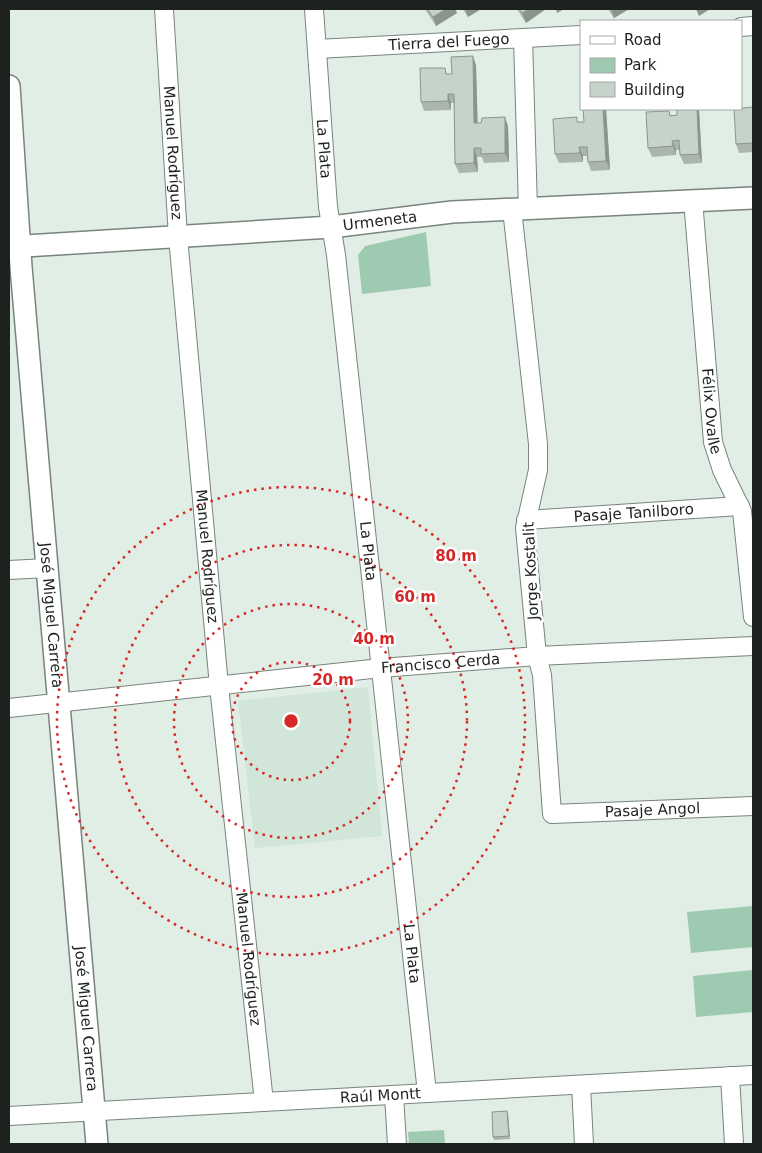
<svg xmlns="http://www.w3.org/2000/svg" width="762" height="1153" viewBox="0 0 762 1153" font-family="'DejaVu Sans',sans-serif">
  <rect width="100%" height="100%" fill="#e1eee6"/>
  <path fill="#d1e5d9" d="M368,687l14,149 -127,12 -17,-147z"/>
  <path fill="#9fcab2" d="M426,232l5,54 -69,8 -4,-39 7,-9z
    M753,906v41l-62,6 -4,-41z
    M753,970v42l-57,5 -3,-41z
    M444,1130l1,14h-36l-1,-12z"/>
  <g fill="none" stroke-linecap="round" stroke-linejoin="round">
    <defs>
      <g id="minor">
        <path id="s1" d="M164,9l14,228 41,449 45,416"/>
        <path id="s2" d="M314,9l14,198 8,48 91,838"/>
        <path d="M741,27l12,-1"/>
        <path d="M523,38l5,171"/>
        <path id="s3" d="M317,49l264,-14"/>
        <path id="s4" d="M693,200l20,242 9,28 20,41 11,106"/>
        <path id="s5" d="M512,209l26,235v26l-13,58 12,128 5,19 10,139 201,-8"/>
        <path id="s6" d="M526,520l214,-14"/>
        <path d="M9,570l38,-2"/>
        <path id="s7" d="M9,708l372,-40 156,-12 216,-10"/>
        <path d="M730,1076l4,68"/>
        <path d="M581,1085l3,59"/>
        <path d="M394,1095l3,49"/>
        <path id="s8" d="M9,1116l744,-41"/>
      </g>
      <g id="tertiary">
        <path id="s9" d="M9,86l12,181 76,877"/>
        <path id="s10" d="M9,247l322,-20 121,-15 301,-14"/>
      </g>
    </defs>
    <use href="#minor" stroke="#78847d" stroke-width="20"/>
    <use href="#tertiary" stroke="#78847d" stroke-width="24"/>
    <use href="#minor" stroke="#fff" stroke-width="18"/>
    <use href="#tertiary" stroke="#fff" stroke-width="21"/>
  </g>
  <path fill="#aab5af" d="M425,9h30l2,4 -21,13z
    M463,9h18l-13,8z
    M517,9h29l-20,14z
    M608,9h21l-15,9z
    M476,65l1,58 31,3 1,36 -25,1 -2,-6h-5l1,15 -19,1 -4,-9 -1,-61h-3v7l-27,1 -3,-9 24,-34 2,6h5z
    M753,107v45l-14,1 -3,-9z
    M606,109l4,61 -19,1 -3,-9 -1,-6h-4v6l-24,1 -4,-9 29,-32z
    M699,109l3,54 -18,1 -4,-9v-5h-4v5l-24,2 -4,-9 23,-33h6z
    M507,1111l1,3 2,25 -16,1 -1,-3z"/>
  <path fill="#8b948e" d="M446,9h9l2,4 -21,13 -3,-9z
    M465,9h16l-13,8z
    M529,9h17l-20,14 -4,-10z
    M556,9h8l-7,4z
    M611,9h18l-15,9z
    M696,9h14l-11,7z
    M473,56l3,9 2,67 -4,-9z
    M448,94l3,9v7l-3,-9z
    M603,109h3l4,61 -4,-9z
    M697,109h2l3,54 -3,-9z
    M505,117l3,9 1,36 -4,-9z
    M672,141l4,9v5l-3,-9z
    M579,147l4,9v6l-3,-9z
    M474,148l3,9 1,15 -4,-9z
    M507,1111l1,3 2,25 -1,-3z"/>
  <path fill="#c6d3cb" stroke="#8b948e" d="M427,9h19l-13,8z
    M519,9h10l-7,4z
    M473,56l1,67h7l1,-5 23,-1v36l-24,1v-6h-7v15l-19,1 -1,-70h-6v7l-27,1 -1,-34h25l1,6h6l-1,-17z
    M753,107v36l-17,1 -2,-35z
    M583,109h20l3,52 -18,1 -1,-15h-8l1,6 -25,1 -2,-35 24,-2v5h7z
    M677,109h20l2,45 -19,1 -1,-15 -7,1 1,5 -25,2 -2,-36 23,-1 1,5 7,-1z
    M507,1111l2,25 -16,1 -1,-25z"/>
  <g fill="none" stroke="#d62828" stroke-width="2.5" stroke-dasharray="2.5 5">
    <circle cx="291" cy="721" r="59"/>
    <circle cx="291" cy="721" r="117"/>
    <circle cx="291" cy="721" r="176"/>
    <circle cx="291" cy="721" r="234"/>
  </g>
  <g text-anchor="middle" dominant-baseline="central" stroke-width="5" stroke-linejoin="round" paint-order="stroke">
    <g font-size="15" fill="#1d221f" stroke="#fff">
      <text stroke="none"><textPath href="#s3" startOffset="132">Tierra del Fuego</textPath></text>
      <text stroke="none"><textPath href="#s2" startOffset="140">La Plata</textPath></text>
      <text stroke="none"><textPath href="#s1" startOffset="144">Manuel Rodríguez</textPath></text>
      <text stroke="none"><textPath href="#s10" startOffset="372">Urmeneta</textPath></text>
      <text stroke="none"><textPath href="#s4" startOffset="212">Félix Ovalle</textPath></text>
      <text stroke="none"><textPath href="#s6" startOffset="108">Pasaje Tanilboro</textPath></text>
      <text stroke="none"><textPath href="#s2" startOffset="545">La Plata</textPath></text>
      <text stroke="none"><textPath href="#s1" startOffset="549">Manuel Rodríguez</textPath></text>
      <text transform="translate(531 571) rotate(-93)">Jorge Kostalit</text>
      <text stroke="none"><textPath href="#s9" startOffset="531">José Miguel Carrera</textPath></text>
      <text stroke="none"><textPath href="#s7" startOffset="434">Francisco Cerda</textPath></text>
      <text stroke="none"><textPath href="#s5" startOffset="710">Pasaje Angol</textPath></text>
      <text stroke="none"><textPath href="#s2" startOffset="950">La Plata</textPath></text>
      <text stroke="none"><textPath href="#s1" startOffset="954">Manuel Rodríguez</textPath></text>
      <text stroke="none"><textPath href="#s9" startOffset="936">José Miguel Carrera</textPath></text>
      <text stroke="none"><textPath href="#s8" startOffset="372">Raúl Montt</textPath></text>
    </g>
  </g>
  <circle cx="291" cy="721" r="8" fill="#d62828" stroke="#fff" stroke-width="2.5"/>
  <g font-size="15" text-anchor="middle" font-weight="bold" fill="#d62828" stroke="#fff" stroke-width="5" stroke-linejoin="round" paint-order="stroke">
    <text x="456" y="561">80 m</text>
    <text x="415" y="602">60 m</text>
    <text x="374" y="644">40 m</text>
    <text x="333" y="685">20 m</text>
  </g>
  <rect width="762" height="1153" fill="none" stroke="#1d221f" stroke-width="20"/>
  <rect x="580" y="20" width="162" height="90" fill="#ffffff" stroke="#a5a7a5"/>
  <rect x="590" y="36" width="25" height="8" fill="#ffffff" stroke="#a5a7a5"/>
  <text x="624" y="45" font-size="15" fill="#1d221f">Road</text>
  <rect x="590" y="58" width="25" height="15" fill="#9fcab2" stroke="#a5a7a5"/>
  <text x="624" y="70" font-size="15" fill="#1d221f">Park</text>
  <rect x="590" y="82" width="25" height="15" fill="#c6d3cb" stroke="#a5a7a5"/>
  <text x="624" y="95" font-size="15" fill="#1d221f">Building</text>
</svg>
